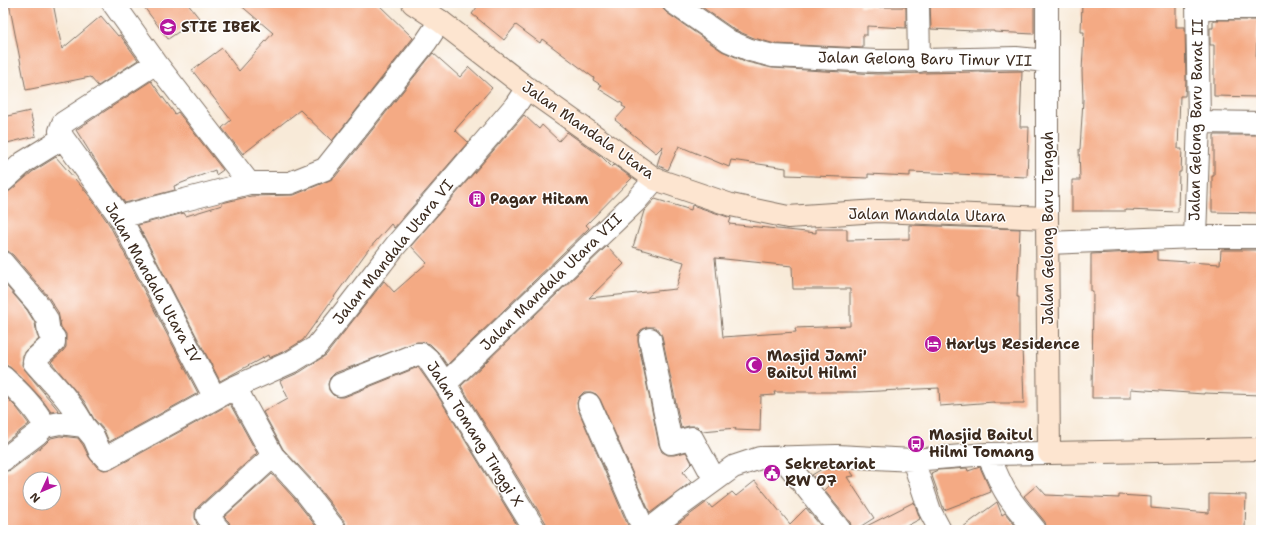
<svg xmlns="http://www.w3.org/2000/svg" width="1264" height="533" viewBox="0 0 1264 533" font-family="'Shantell Sans',sans-serif">
  <rect width="100%" height="100%" fill="#fff"/>
  <filter id="ink" filterUnits="userSpaceOnUse"><feTurbulence type="fractalNoise" baseFrequency=".025" numOctaves="2"/><feDisplacementMap in="SourceGraphic" scale="8" xChannelSelector="R" yChannelSelector="G"/><feConvolveMatrix kernelMatrix="1 2 1 2 8 2 1 2 1" color-interpolation-filters="sRGB"/></filter>
  <filter id="wash" filterUnits="userSpaceOnUse"><feTurbulence type="fractalNoise" baseFrequency=".012" numOctaves="4" result="noise"/><feDisplacementMap in="SourceGraphic" scale="16" xChannelSelector="R" yChannelSelector="G"/><feGaussianBlur stdDeviation="0.9" result="paint"/><feColorMatrix in="noise" values="0 0 0 0 0 0 0 0 0 0 0 0 0 0 0 0 0 1.4 0 .05"/><feComposite in="paint" operator="in"/></filter>
  <g filter="url(#wash)">
    <rect width="100%" height="100%" fill="#f8ead8"/>
    <g id="blocks">
      <path fill="#f4aa84" fill-rule="evenodd" d="M9,3h44l9,46 39,-33 17,20 2,-1 18,25 -40,26 -8,-9 -64,13z
        M141,3h46l12,15 -31,21z
        M238,3h139l36,35 -81,103 -32,-31 -57,44 -21,-26 9,-8 -39,-50 30,-22 17,23 34,-38z
        M480,3h182l1,6 4,4 55,38 25,11 25,6 105,6 145,-3 -2,56h9l-2,50 -117,-5v4l-42,-2v4l-82,-3v-7l-55,-8 -2,7 -50,-21 -11,24 -11,-5 6,-19 -7,7 -41,-33 11,-12 -4,-2 1,-2 -24,-15 2,-4 -8,-5 1,-2 -52,-39 -2,4 -24,-18 -12,15 -32,-26z
        M696,3h163v4h47v21l-39,-2v9h-4v13l-88,-4 -21,-6 -19,-8z
        M930,3h47l57,3v28l-40,-2v-1h-20l-43,-2z
        M1082,3h94v24h9l1,53 -1,16h-5l-2,53h4l-1,23h-2l-1,40 -52,-2v1h-54v-31h8l-1,-31h1l3,-49 -1,-29 2,-39h-3z
        M1213,20h45l-2,39h3l-1,38 -44,-1v-51h-4v-17h3z
        M433,53l27,24 9,-10 23,21 -37,42 13,12 -74,86 -3,-4 -23,26 -65,90 -16,10 -18,8 -1,-3 -48,26 -82,-156 46,-12 2,3 36,-11v-2l29,-7 43,-1 36,-15 5,-3z
        M151,81l24,33 3,-2 45,58 -7,5 -1,-5 -41,16 1,4 -50,13 -27,-38 -22,-35z
        M30,111l6,25 -33,8v-27z
        M524,115l15,14 3,-4 17,16 8,-9 35,25 10,10 2,-2 18,13 -46,47 3,3 -142,137 -9,-13 -8,-8 -7,-2h-6l-82,31 -5,5 -2,6 1,6 4,5 6,2h5l74,-30 17,24 85,139h-173l-2,-8 -32,-41 -30,-32 -20,-37 25,-14 -8,-17 20,-9 26,-17 58,-74 10,11 33,-29 -16,-17z
        M1214,135h47v78l-49,-1v-36h2z
        M56,157l31,36 22,31 89,169 -89,49 -5,-12 -10,-11 -10,-18 -33,-39 12,-11 3,-4v-13l-5,-7 -3,-15 -11,-17 -34,-40 -5,-4h-5v-58h3l5,-3 21,-18z
        M655,199l36,11 1,-5 39,13 -2,6 87,9v-4h31v11l62,-1v-14l111,4 -3,68h2v49h3l2,57h-30v-1l-54,4 -1,-18 -79,4h-86l1,3 -14,1 -1,35 -25,-1 1,-2 -34,3 -5,-5h-8l-8,2 -19,-92 -3,-6 -5,-3h-7l-6,3 -3,5v6l21,104 3,7 6,3h6l12,-3 6,11 -9,9 8,10 -41,31 -50,-114 -4,-5 -5,-2h-7l-5,5 -2,6 1,6 52,121h-83l-1,-7 -85,-137 146,-140 17,18 -35,34 87,-9 8,-27 -51,-15 11,-36zM715,258l77,8 1,23h57v37l-55,2 1,4 -73,5z
        M1221,250h40v145l-57,-2v1l-73,-5v9h-39l1,-107h-2v-37l66,-3v9l63,4z
        M3,282l24,28 8,13 2,12 2,4 -12,11 -4,5 -1,10 3,5 34,41 -8,1 -10,-14 -18,-19 -12,-11 -5,-3h-3z
        M3,394l14,14 12,16 -26,20z
        M230,404l27,49 -59,54 -3,5v6l2,6 6,6h-191l-9,-10v-48l8,-2 34,-26 6,-6 9,-2 18,2 5,7 6,12 8,10 7,3 8,-1zM30,479h24v24h-24z
        M980,467l11,25 -47,18 -13,-37 7,-3 29,-2 1,3z
        M822,469h27l5,7 -7,1 27,41 -19,12h-3l-2,-8 -26,-32 13,-13 -22,1 -3,-3z
        M272,474l21,23 26,33h-88l-2,-8 -5,-5z
        M755,481l35,43 16,-16 18,22h-155l38,-28 5,6 20,-16 4,4z
        M1037,485l9,10 73,3v-3l32,2v11l58,5v-19l37,1 -1,35h-198l-2,-8 -21,-26z
        M914,502l6,17 -21,11h-40z
        M997,502l5,13 3,-2 14,17h-60z"/>
    </g>
  </g>
  <g filter="url(#ink)">
    <use href="#blocks" fill-opacity="0" stroke="#7d6d5f" stroke-width="1"/>
    <g fill="none" stroke-linecap="round" stroke-linejoin="round">
      <defs>
        <path id="street" d="M113,3l43,60 93,120
          M674,3l55,38 21,9 23,6 104,5 139,-3 31,3
          M918,3l1,58
          M1197,8h64
          M156,63l-93,60 -3,8 3,7 57,79 95,181
          M1199,122l62,1
          M3,181l21,-19 39,-24
          M120,217l129,-34h41l35,-14 101,-127 14,-21
          M1047,218v-215
          M1195,237l4,-115 -2,-119
          M1048,243l147,-6h66
          M3,263l34,40 10,16 2,14 5,5v4l-19,17 -1,3c18,21 38,40 50,64
          M650,339l21,104 21,-5 23,42
          M3,377c16,15 31,29 42,49
          M445,384l191,-183 19,-22
          M340,385l77,-31h5l6,5 17,25 90,146
          M235,387l38,69 30,33 32,41
          M589,404l55,126
          M987,454c7,12 11,25 18,37 8,14 20,26 30,39
          M782,457l58,73
          M3,460l34,-26 8,-8 15,-3 24,3 10,12 6,14 6,6 129,-71 58,-26 23,-14 28,-35 52,-67 119,-139 12,-18
          M913,460l17,51 10,19
          M219,530l-12,-14 66,-60
          M649,530l28,-22 56,-41 27,-9 77,-2 76,4 74,-6 62,-1"/>
        <path id="secondary" d="M413,3l27,18 87,67 128,91 76,26 57,12 90,-6 169,7 2,235 212,-4"/>
      </defs>
      <use href="#street" stroke="#7d6d5f" stroke-width="24"/>
      <use href="#secondary" stroke="#7d6d5f" stroke-width="24"/>
      <use href="#street" stroke="#fff" stroke-width="22"/>
      <use href="#secondary" stroke="#fde5d0" stroke-width="22"/>
    </g>
  </g>
  <defs>
    <symbol id="university-disc" viewBox="-11 -11 22 22"><circle r="9.5" fill="#b5179e" stroke="#fff"/><path d="M0-5L7-2L0 1L-7-2ZM-4 1L0 2.5L4 1V4Q0 6-4 4Z" fill="#fff"/></symbol>
    <symbol id="building-disc" viewBox="-11 -11 22 22"><circle r="9.5" fill="#b5179e" stroke="#fff"/><path d="M-4-6H4V6H1V3H-1V6H-4ZM-2.5-4.3h1.7v1.8h-1.7ZM.8-4.3h1.7v1.8H.8ZM-2.5-1h1.7V.8h-1.7ZM.8-1h1.7V.8H.8Z" fill="#fff"/></symbol>
    <symbol id="hotel-disc" viewBox="-11 -11 22 22"><circle r="9.5" fill="#b5179e" stroke="#fff"/><path d="M-6-4.5h1.5V1H6V5H4.5V3h-9V5H-6ZM-4 0a1.8 1.8 0 1 1 3.6 0ZM.5 0V-2.5h3Q6-2.5 6 0Z" fill="#fff"/></symbol>
    <symbol id="mosque-disc" viewBox="-11 -11 22 22"><circle r="9.5" fill="#b5179e" stroke="#fff"/><path d="M3.5-4.9A6 6 0 1 0 3.5 4.9A5 5 0 1 1 3.5-4.9Z" fill="#fff"/></symbol>
    <symbol id="bus-disc" viewBox="-11 -11 22 22"><circle r="9.5" fill="#b5179e" stroke="#fff"/><path d="M-5-6H5V4H4V6H2V4H-2V6H-4V4H-5ZM-3.5-4V0h7V-4ZM-3.5 1.2v1.5H-2V1.2ZM2 1.2v1.5H3.5V1.2Z" fill="#fff"/></symbol>
    <symbol id="civic-disc" viewBox="-11 -11 22 22"><circle r="9.5" fill="#b5179e" stroke="#fff"/><path d="M-.6-6.5H3V-4.5H.6V-3L4-1V1h2V6H-6V1h2V-1L-.6-3ZM-1.2 2.5V6h2.4V2.5Z" fill="#fff"/></symbol>
  </defs>
  <g fill-rule="evenodd">
    <use href="#university-disc" x="158" y="17" width="20" height="20"/>
    <use href="#building-disc" x="467" y="189" width="20" height="20"/>
    <use href="#hotel-disc" x="923" y="334" width="20" height="20"/>
    <use href="#mosque-disc" x="744" y="355" width="20" height="20"/>
    <use href="#bus-disc" x="906" y="434" width="20" height="20"/>
    <use href="#civic-disc" x="762" y="463" width="20" height="20"/>
  </g>
  <g text-anchor="middle" dominant-baseline="central" stroke-width="3" stroke-linejoin="round" paint-order="stroke">
    <g font-size="15" font-weight="bold" fill="#3b2a1e" stroke="#fff" text-anchor="start">
      <text x="181" y="27">STIE IBEK</text>
      <text x="490" y="199">Pagar Hitam</text>
      <text x="946" y="344">Harlys Residence</text>
      <text x="767" y="356">Masjid Jami'<tspan x="767" dy="17">Baitul Hilmi</tspan></text>
      <text x="929" y="435">Masjid Baitul<tspan x="929" dy="17">Hilmi Tomang</tspan></text>
      <text x="785" y="464">Sekretariat<tspan x="785" dy="17">RW 07</tspan></text>
    </g>
    <g font-size="15" fill="#3b2a1e" stroke="#fff">
      <text transform="translate(925 59) rotate(1)">Jalan Gelong Baru Timur VII</text>
      <text transform="translate(1196 120) rotate(-89)">Jalan Gelong Baru Barat II</text>
      <text transform="translate(588 130) rotate(35)">Jalan Mandala Utara</text>
      <text transform="translate(927 215) rotate(1)">Jalan Mandala Utara</text>
      <text transform="translate(1048 228) rotate(-90)">Jalan Gelong Baru Tengah</text>
      <text transform="translate(393 252) rotate(-51)">Jalan Mandala Utara VI</text>
      <text transform="translate(551 282) rotate(-44)">Jalan Mandala Utara VII</text>
      <text transform="translate(153 283) rotate(61)">Jalan Mandala Utara IV</text>
      <text transform="translate(475 434) rotate(58)">Jalan Tomang Tinggi X</text>
    </g>
  </g>
  <rect width="1264" height="533" fill="none" stroke="#fff" stroke-width="16"/>
  <g transform="translate(42 491) rotate(226)"><circle r="19" fill="#ffffff" stroke="#b1aaa5"/>
  <path d="M0-3L7 15L0 10L-7 15Z" fill="#b5179e"/>
  <text y="-6" font-size="11" font-weight="bold" text-anchor="middle" fill="#3b2a1e">N</text>
  </g>
</svg>
